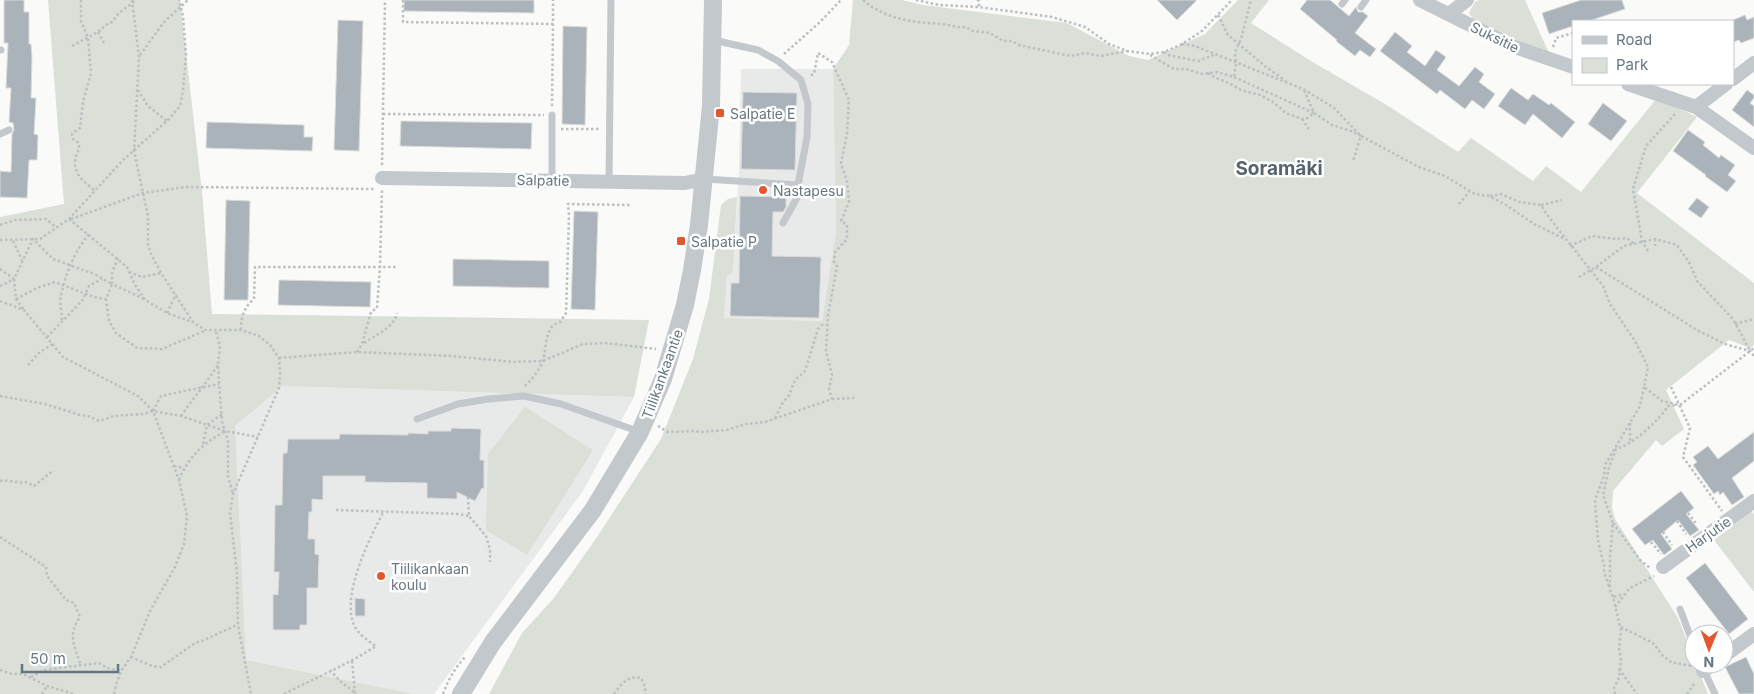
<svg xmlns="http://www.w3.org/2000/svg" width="1754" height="694" viewBox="0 0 1754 694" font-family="Inter,sans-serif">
  <rect width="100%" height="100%" fill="#fafaf8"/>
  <path fill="#e8e9e9" d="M741,69h92l3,162 -14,90 -98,-3 3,-42 6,-4 6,-102z
    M281,386l353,11 -51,94 -149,203h-20l-168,-34 -12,-234z"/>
  <path fill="#dadfd7" d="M48,0h132l22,192 10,122 437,6 -15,77 -352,-11 -47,40 11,234 168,34h-414v-477l64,-13z
    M853,0h49l21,5 144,18 62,33 19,4 57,-26 33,-34h31l-18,23 60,38 79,46 68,45 13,-14 62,43 13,-15 35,26 76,-94 40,19 -60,76 117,90v62l-4,3 -21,-8 -63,50 18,39 -22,17 -6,-6 -43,51 -1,17 3,11 63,99 16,40v6h2l12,30h-1219l33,-61 32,-35 41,-58 66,-101 32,-80 16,-60 12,-94 7,-6 9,-2 -4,75 -6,4 -3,42 98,3 14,-90 -3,-162 16,-24z
    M1479,0h46l24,53 -30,-10 -46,-24 -4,-6 6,-11z
    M525,407l68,43 -66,105 -41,-25 2,-76z
    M1751,511l3,3v78l-40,-52z"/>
  <path fill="#aab3b9" stroke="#dcdcda" d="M4,0h20v12h5v32h2l1,14 -1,40h5l-2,36 4,1 -1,25h-8l-2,38 -27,-1v-26l11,1 1,-38 2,-4 -1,-7 -4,-1 2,-34h-5l2,-45h-4z
    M404,0h130v13l-130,-2z
    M1157,0h40l-20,20z
    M1307,0h23l19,16 7,-9 2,5h5l5,4 -13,17 21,16 -6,8 -10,-7 -5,6 -19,-15 1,-1 -37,-31z
    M1581,0h41l3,9 -36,12h-16v5l-24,8 -7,-21z
    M1745,15l2,5 7,-3v21l-13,5 -2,-3 -6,2v-22z
    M338,20l25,1 -4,130 -25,-1z
    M563,26l24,1 -2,98 -23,-1z
    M1395,32l17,14 -5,6 18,14 11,-16 10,7 -9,13 22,16 16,-19 9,7 -5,8 16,12 -11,15 -12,-9 -7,9 -25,-19 -3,4 -57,-43z
    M1511,88l17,12 5,-6 16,11 2,-2 24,19 -13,16 -29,-24 -8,11 -27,-19z
    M1747,90l7,5v3l-4,5 4,3v21l-22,-17z
    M743,92l54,1 -2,77 -54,-1z
    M1603,103l24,18 -16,20 -23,-17z
    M401,121l131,2 -1,26 -131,-3z
    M207,122l97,3v12h9l-1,14 -106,-3z
    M1688,130l17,12 -2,3 16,13 2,-3 14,10 -7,10 8,6 -9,11 -22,-16 1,-1 -33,-24z
    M740,196l46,1v10l-3,5h-10l-1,44 49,1 -2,61 -89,-2 1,-33h8z
    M1697,198l12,9 -8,11 -13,-9z
    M226,200l24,1 -2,99h-24z
    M574,211l24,1 -3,98 -24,-1z
    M453,259l96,2v27l-96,-2z
    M279,280l92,2 -1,25 -92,-2z
    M451,428l30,1 -1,31h4v29l-2,-1 -7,13 -18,-9v7l-30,-1v-15l-62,-1v-6h-42v24l-11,-1v13h-3l-1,27h7v15l4,1 -1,33h-11v37h-7v5h-27v-36l5,1 1,-23h-5l1,-67h7l1,-52h4l1,-14h51l1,-5 68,1v-2l20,1v-3h23z
    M1754,432v29l-22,17 12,19 -12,8 -9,-13 -3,3 -2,-4 -4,3 -21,-29 4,-3 -4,-5 15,-11 10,13z
    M1681,491l13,17 -8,6 13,16 -9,6 -12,-16 -17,14 11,15 -8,6 -11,-15 -8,5 -13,-16z
    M1705,563l43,56 -19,15 -43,-56z
    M355,598l10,1v17h-10z
    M1746,657l8,17v20h-15l-14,-27z"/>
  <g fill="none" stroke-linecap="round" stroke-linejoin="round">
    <path stroke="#bbbfc2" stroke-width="2.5" stroke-dasharray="2.5 2.5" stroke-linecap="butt" d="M81,0v21l7,17 3,35 -8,29 -3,26 -8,6 1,5 6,4c1,8 -4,12 -4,19 -1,13 12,22 20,29
      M132,0l7,57 -5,94 14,65v28l3,10 10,19 32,49 12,8h36l18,6 11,9 9,13 1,15 -1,15 -46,106 -3,19 7,60 1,52 13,69
      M403,0v22l150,2v-24
      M863,0c24,20 49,22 79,24 8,1 15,4 24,3l7,4 17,2 13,8h9l7,4 51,11 15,-3 16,3 26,-5
      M916,0l23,5 40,2 73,10 33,10 24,17 18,7 23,3 14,-2 18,-8 20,-13 30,-31
      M977,0l2,1v6
      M1218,15l10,20 38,32 20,14
      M98,32l7,13
      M1182,44l13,2 108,43 30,18 28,29 58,31 26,9 30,18 14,2 17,9 28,19 33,16 36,46 7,18 25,37 13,26 -4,20 18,14 18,4 74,-57
      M72,46l26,-14 8,-7 6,-3 6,-8 18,-14
      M1553,47l3,-9 17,-5
      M1164,52l4,3 30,6 16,-6
      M784,54l36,-32 21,-22
      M140,55l24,-33 24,-22
      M1150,55l24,14h12l16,5 15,-2 17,5 2,-14 -1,-11 6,-13 10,-39
      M1208,73l8,5 13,5 12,7 19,5 13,7 13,11 16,6h4l8,-6 18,12 19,6 10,5 -8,25
      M1234,77l80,36 -10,-23
      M138,90l10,16 19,15
      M552,106l1,-82
      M383,114l161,1
      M1302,119l7,10
      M561,129h40
      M382,165l3,-165
      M1490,196l11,-2 18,8 22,3c7,12 16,22 24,33
      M1459,204l10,-12
      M1541,205l21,-5
      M69,219l58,48 8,18 10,15 22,13 25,9
      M71,219l72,-26 43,-6 189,2
      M0,225l15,-5 31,-1 10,8
      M1655,239v7
      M0,240l40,-1 29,-20 54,-59 46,-41 11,-13 3,-15 3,-36 -3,-39 -4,-16
      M13,241l9,19
      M1570,246l22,-10 24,3 11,-1 7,6
      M1648,251l-6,-10 -9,-52 13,-43 29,-32
      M118,258l-6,15v11l32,15
      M1596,267l101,63 28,14 25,7 4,5
      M0,269l14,10
      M129,272l13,5 19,-4
      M1579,277l17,-10 28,-21 31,-7 22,6 13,19 7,17 36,38 17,32
      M0,286l14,-7
      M16,299l21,-11 18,-6 39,15 12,2
      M0,301l24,9 39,47 75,39 15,15 26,69 8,36 -3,28 -9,23 -25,44 -19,46 -10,14 -5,14 -2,9
      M23,309l-7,-10 -2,-20 19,-40 20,20 41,15 18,10 -6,15 3,22 7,12 21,15 25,1 42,-18
      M167,313l9,-19
      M62,320c0,-8 -3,-17 -1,-24 4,-22 14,-45 28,-62
      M1735,324l19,-5
      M241,330c0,-13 3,-23 13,-31l1,-32h142
      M216,332l4,14 -2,18 1,20 3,38 6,19v35l5,18
      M47,337l35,-36 7,-15 13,-7
      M364,343c10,-7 31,-16 33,-30
      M357,352l5,-8 9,-32 6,-4 3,-41 2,-77
      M279,358l78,-6 95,4 61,6 30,-1 40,-17 23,-1 50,6
      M28,365l12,-13 13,-8
      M525,386c7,-7 15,-16 18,-26 4,-12 1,-34 17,-38l6,-9 3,-98 -1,-11 63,1
      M1671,387l19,41 -7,29 39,54
      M0,396l45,8 35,11 8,1 11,5 15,-5 29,-2 10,-3 28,5 44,15 33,6
      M832,399l22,-1
      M153,411l8,-15 58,-12
      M181,416c12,-17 25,-33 37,-51
      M775,418l7,-14 7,-9 6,-15 9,-8 2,-4 12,-39 4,-4h6
      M1630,423v18
      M658,426l10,6 26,-1 7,1 26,-2 18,-6 20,-2 67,-23 -3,-10 3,-14 -6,-24 2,-35 9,-50 -3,-4 1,-10 12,-13v-14l-6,-4 8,-19 -2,-21 -6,-17 6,-31 2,-33 -17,-38 -14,-9 -4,21 -5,2
      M203,444l4,-19 15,-11
      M174,466l10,2
      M179,480c9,-22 24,-37 45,-48
      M0,481c9,-2 17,3 26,1l8,4 16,-13 3,-1
      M468,497l1,19 17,20 4,14v12
      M336,510l123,4 10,2
      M1688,513l9,12
      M1677,521l9,13
      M1613,523l27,37 10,8
      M1663,532l9,13
      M0,537l46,30 1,9 19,24 8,3 6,14c-13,18 -5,30 1,49
      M1651,542l10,12
      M1609,586l-5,-14v-7l-6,-24 -3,-41 9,-24 1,-11 35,-59 4,-19
      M1614,597l10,-3
      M1615,607l15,-19 24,-12
      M1621,627l32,16 10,13 8,6 21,4
      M131,657c7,3 23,11 30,10l34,-24 7,-2 35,-16
      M352,661l3,33
      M1619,669l18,25
      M0,670l12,4h11l24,12 27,8
      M330,670l10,11 14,11
      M31,677l13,-7 55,-7 8,5 14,3
      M42,694l5,-8
      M284,694c31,-16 63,-29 92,-48 -8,-5 -18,-12 -22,-21 -13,-30 16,-88 30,-114
      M443,694c5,-14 12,-26 22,-37
      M614,694c7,-10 14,-19 27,-16l3,6 2,10
      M1615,694l-1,-6 5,-10 2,-18 -2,-12 2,-18 -8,-33 -3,-7v-33l3,-34 -10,-28 6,-28 7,-18c18,-5 42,-28 52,-43l8,-1
      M1687,694l7,-10"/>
    <path stroke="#c3c8cc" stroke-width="7" d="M1342,4l3,-4
      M1361,7l5,-7
      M0,50h1
      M0,134l9,-4
      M705,179l93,6 9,-48 1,-33 -7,-24 -23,-19 -20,-11 -45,-10
      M552,180v-65
      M609,182l2,-182
      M783,223l15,-27v-11
      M417,419l41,-15 30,-5 36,-3 37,8 79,28
      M1680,609l14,37
      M1701,664l14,30"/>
    <path stroke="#c3c8cc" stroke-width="14" d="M1420,0l92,46 61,21
      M1449,14l18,-14
      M1733,79l21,-16
      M1628,84l68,23 58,41
      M1696,107l30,-23
      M382,178l303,5 19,-4
      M1663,567l91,-66
      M1724,656l30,-22
      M1703,671l10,-7"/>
    <path stroke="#c3c8cc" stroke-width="18" d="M461,694l32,-52 100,-132 47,-78 23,-53 22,-74 7,-35 7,-45 12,-119 2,-106"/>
  </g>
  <g fill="#e4572e" stroke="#fff" stroke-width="2">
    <rect x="715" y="108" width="10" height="10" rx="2.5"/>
    <circle cx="763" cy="190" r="5"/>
    <rect x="676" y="236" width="10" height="10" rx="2.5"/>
    <circle cx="381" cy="576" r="5"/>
  </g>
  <g text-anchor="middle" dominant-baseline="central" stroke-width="5" stroke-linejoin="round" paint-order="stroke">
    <g font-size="14" fill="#657683" stroke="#fff">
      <text transform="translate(1495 37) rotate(26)">Suksitie</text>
      <text transform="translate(543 180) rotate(1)">Salpatie</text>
      <text transform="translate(662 374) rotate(-70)">Tiilikankaantie</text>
      <text transform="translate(1708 534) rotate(-35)">Harjutie</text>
    </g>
    <g font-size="14" fill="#657683" stroke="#fff" text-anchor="start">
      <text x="730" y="113">Salpatie E</text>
      <text x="773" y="190">Nastapesu</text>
      <text x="691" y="241">Salpatie P</text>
      <text x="391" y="568">Tiilikankaan<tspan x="391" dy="16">koulu</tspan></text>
    </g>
    <g font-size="19" font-weight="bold" fill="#57646e" stroke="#fff">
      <text x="1279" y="168">Soramäki</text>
    </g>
  </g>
  <rect x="1572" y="20" width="162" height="65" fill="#ffffff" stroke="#c1c8cd"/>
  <rect x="1582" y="36" width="25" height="8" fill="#c3c8cc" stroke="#c1c8cd"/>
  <text x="1616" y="45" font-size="15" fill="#657683">Road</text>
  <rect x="1582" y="58" width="25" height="15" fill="#dadfd7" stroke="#c1c8cd"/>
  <text x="1616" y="70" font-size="15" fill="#657683">Park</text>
  <g transform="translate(1709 649) rotate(181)"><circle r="24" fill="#ffffff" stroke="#c1c8cd"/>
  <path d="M0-4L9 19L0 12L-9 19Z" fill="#e4572e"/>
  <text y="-8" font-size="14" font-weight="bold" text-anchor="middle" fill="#657683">N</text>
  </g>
  <path d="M22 664v8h96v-8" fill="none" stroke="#657683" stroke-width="2.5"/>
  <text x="30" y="664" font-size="15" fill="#657683" stroke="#ffffff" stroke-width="4" paint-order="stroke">50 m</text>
</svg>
